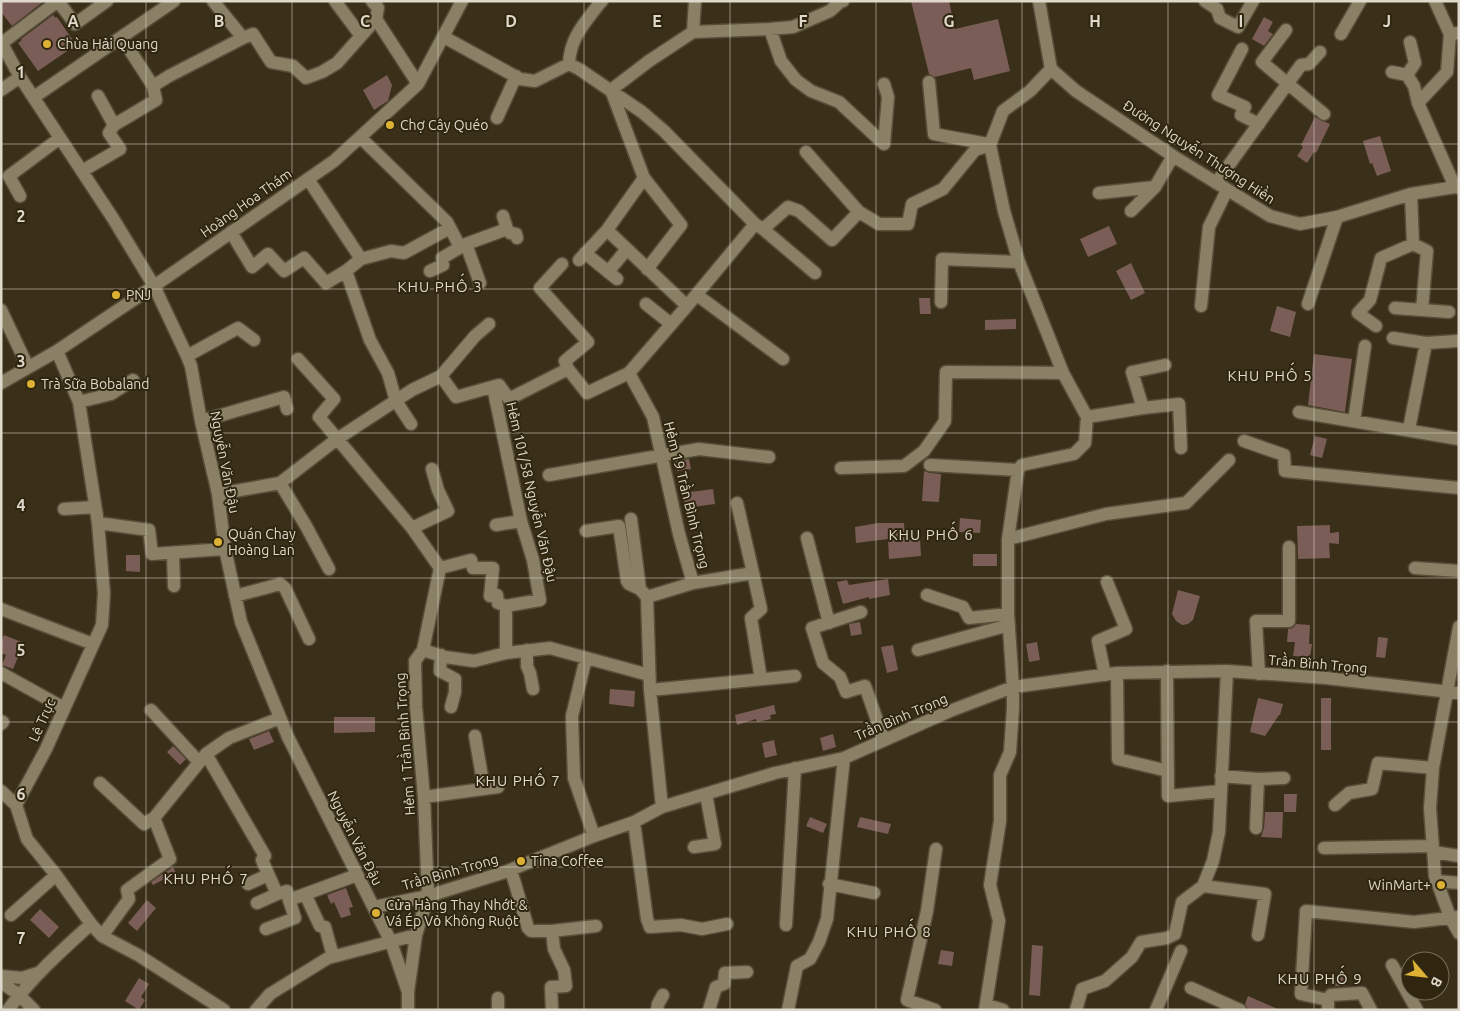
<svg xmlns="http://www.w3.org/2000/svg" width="1460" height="1011" viewBox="0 0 1460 1011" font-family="Ubuntu,sans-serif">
  <rect width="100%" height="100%" fill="#3a3019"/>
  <path fill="#7a5d56" d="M1,1h43l-32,25 -11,-14z
    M911,1h38l6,28 43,-10 12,52 -36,9 -3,-12 -36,9 -6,-3z
    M53,15l3,3 1,-1 19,28 -38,26 -20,-28 4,-3 -1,-1z
    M1264,17l9,5 -5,9 5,3 -9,12 -12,-7z
    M387,75l5,10 -4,16 -14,9 -11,-20z
    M1315,117l15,7 -14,29 -2,-1 -7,11 -10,-7 6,-9 -2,-2z
    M1380,136l11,35 -14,5 -5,-13 -2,1 -7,-23z
    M1109,226l8,18 -29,13 -8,-18z
    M1131,263l14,30 -14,7 -15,-29z
    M919,298h11l1,16h-11z
    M1277,306l19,6 -6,25 -20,-6z
    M1016,319v10l-31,1v-10z
    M1314,354l38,5 -7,53 -37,-7z
    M1315,436l12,3 -5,19 -12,-3z
    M689,459l2,10 -14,2 -2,-10z
    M924,471l6,2 11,1 -2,28 -17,-1z
    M713,489l2,15 -30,4 -2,-15z
    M960,518l21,2 -1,13 -21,-1z
    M878,523h26l1,17 15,-1 1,17 -32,3 -1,-20 -32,4 -1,-16z
    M1330,525v8l9,-1v12l-10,-1 1,15 -32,1 -1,-33z
    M973,554h24v12h-24z
    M126,555h14v17l-14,-1z
    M888,579l2,16 -21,4v-2l-26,7 -6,-22 10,-2 2,5z
    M1178,590l22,6 -7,24 -5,4 -6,1 -6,-4 -4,-7z
    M860,622l2,12 -11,2 -2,-12z
    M1296,624l14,1 -1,19h3l-2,13 -17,-1 2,-14h-8l1,-13 5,-1z
    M4,635l20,8 -11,26 -11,-4 4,-10 -5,-2v-11z
    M1378,637l10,1 -3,20 -9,-1z
    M1037,642l3,18 -11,2 -3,-18z
    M893,645l5,25 -11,3 -6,-26z
    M610,689l25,2 -1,16 -25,-3z
    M1258,698l25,6 -3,11h-1l-14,21 -15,-4z
    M1321,698h10v52h-10z
    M774,705l2,9 -6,1 1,4 -14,3 -1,-3 -19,6 -2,-10z
    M334,717h41v15l-41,1z
    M269,731l5,11 -20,8 -5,-11z
    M833,734l3,13 -13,4 -3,-13z
    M774,740l3,15 -12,3 -3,-15z
    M173,746l13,13 -6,6 -13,-13z
    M1284,794h13l-1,18h-12z
    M1265,812h18l-1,26 -21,-1 3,-9z
    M810,817l17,7 -4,9 -17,-7z
    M860,817l31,7 -3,10 -31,-7z
    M173,867l3,6 -23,12 -2,-3z
    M346,888l7,19 -4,1 2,7 -10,3 -7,-16 -3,2 -4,-9z
    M147,900l9,8 -19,23 -9,-8z
    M40,909l19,18 -10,11 -19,-18z
    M1032,945l11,1 -3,50 -11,-1z
    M941,950l13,2 -2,14 -14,-2z
    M1335,977h10v9h-10z
    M139,978l10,6 -8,13 4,3 -6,10 -14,-9z
    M1248,996l32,14h-32l-3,-6z"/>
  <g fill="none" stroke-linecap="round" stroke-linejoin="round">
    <defs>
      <path id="minor" d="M58,1l17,23 32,-23
        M213,1l30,37 10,-4 18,28 22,4 13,12 16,-6 15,-9 39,-44 42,65
        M335,1l26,35
        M372,1l6,7 -2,11
        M695,1l-2,31 77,-3 23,-2 37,-16 10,-9 3,-1
        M1039,1l12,68
        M1205,1l12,8 3,9 18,9 15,-26
        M1435,1l15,33
        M770,29l11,32 15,19 15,11 28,11 45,42 4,-47 -4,-13
        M1286,30l-24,32 62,52
        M1341,34l19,-33
        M444,37l76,42 15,2 34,-17 10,5 63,43 22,19 91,93 8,5 25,-22 11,4 33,29 27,-28
        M122,38l31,48 16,-10 74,-38
        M1,42l19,35 94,143 40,66 33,70 4,10 10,55 17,73 7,55 16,73 47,115 103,205 17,50
        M1410,42l5,21 -8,12 7,11 4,17
        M2,43l56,-42
        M1242,49l-24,46 27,12 -4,8 18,9
        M569,64c1,-26 15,-40 30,-60l3,-3
        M1051,69l25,22 97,65 97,60 30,8 37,-7 74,-23 44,-7 4,1
        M1392,72l15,3
        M929,82l5,52 54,10
        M1,90l19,-13
        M611,90l33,88 37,47 -34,44
        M611,90l38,-29 44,-29
        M98,96l16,29
        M34,97l140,-96
        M497,118l19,-42
        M360,137l87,85 13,25
        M806,152l53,60 20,12h29l4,-20 31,-15 32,-39 15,-5
        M82,171l38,-22 -11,-16 5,-8 42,-25 -3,-14
        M308,179l53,80 -15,12
        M1216,183l85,-118 8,-1 11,-12
        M1455,187l-37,-84 29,-31 3,-38 9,-1
        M1099,193l56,-6
        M20,196l-11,-20 51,-38
        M1131,211l24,-24 18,-31
        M503,216l4,13
        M763,229l52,44
        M607,230l80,76
        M231,232l21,35 16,-13 16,17 20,-13 22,25 20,-12 24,69 18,33 8,28 15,23
        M466,244l41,-15 3,4 6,1 1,4
        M1413,244l14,7 -5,59 27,2
        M585,253l32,26
        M361,259l30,-8 13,2 46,-25
        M579,260l28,-30 37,-52
        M562,264l-22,24 48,54 -23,19 3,8 19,24 42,-20 58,-67 68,-82
        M430,271l13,-6 -1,-7 24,-14 14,39
        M608,272l19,-23
        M697,295l86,64
        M941,302l1,-43 77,3
        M646,304l25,20
        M1308,304l29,-87
        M1201,306l8,-79 18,-37
        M1395,308l27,2
        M1,310l27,57
        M1376,326l-18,-13 12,-13 11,-42 32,-14 -2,-50
        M1393,338l33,5 -17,86
        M1426,343l31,-2
        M57,351l22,51 19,121 6,70 -2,32 -56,124 -30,56 11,34 29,36 35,49 11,12 36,19 86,55
        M187,356l51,-28 16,12
        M298,359l36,40 -15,18 93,111 28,40 -17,82 -8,11 1,46 8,90 4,99 -12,39 -8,57v18
        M629,373l24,44 26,117 14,49 -46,14 3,93 12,117
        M441,376l34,-40 14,-12
        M1,383l56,-32 97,-65 180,-125 84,-77 44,-83
        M493,387l28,134 12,39 7,40 -34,6
        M79,402l32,-8 22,-14
        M1143,408l36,-4 2,44
        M1299,412l160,27
        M1087,417l56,-9 -11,-36 33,-7
        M201,421l83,-24 3,12
        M1354,421l11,-75
        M1244,441l40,14 1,16 174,17
        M930,465l88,5
        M841,468l63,-2 20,-15 21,-30 1,-49 117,1
        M549,475l150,-26 70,8
        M280,483l26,43 23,43
        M218,494l62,-11 57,-44 75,-49 29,-14 15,21 43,-12 10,14 59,-30
        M64,509l31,-2
        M631,519l9,70
        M98,523l51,7 3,24 73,-5
        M496,525l25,-4
        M412,528l36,-17 -10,-21 -6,-21
        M586,531l33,-5 8,55 2,3 11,5 7,8
        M807,538l22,85
        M1008,539l98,-25 80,-11 43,-43
        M173,553l1,33
        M440,568l31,-8 2,8h20l-3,28 7,-1 1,8 8,3
        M1415,568l44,3
        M753,573l8,36 -10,9 10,61
        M693,583l60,-10 -16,-70
        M927,595l36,12 6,11 39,-4
        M235,596l45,-12 5,4 24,51
        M506,606v47
        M1,609l92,35
        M861,612l-49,16 11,35 17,14 6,15 19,-6 19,54
        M1459,627l-26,141 -3,40 5,68 15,41 9,16
        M423,650l22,7 29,4 32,-8 44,-5 99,27
        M527,650v16l3,7 3,16
        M918,650l91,-25
        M441,655l-1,16 15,8v13l-4,15
        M586,658l-14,58 2,62 20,58
        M1167,671l1,125 53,-5
        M1,673l63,35
        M1117,673l1,86 50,12
        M1259,674l-3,-53h33v-74
        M1105,675l-7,-34 28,-12 -19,-47
        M650,690l145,-14
        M151,710l48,52
        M1,721l2,1 -2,2
        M475,736l9,52
        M206,754l59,102
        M1221,776l37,3 -2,49
        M1258,779l26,-1
        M100,783l44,41 10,-6 52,-64 23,-16 51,-20
        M1,791l15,14
        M424,797l74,-10
        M1335,805l14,-12 23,-4 6,-26 55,5
        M634,822l13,97 3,8 31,-2 21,4 25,-5
        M694,847l21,-3 -9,-50
        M1324,848l109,-2
        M1434,852l25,4
        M262,860l15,34 10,-3 2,9
        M511,870l17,58 3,3h21l44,-5
        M1436,881l23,2
        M248,884l20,-9
        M829,884l45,9
        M1203,886l62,8 -7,41
        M305,894l15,32 5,1 8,29
        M257,903l20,-9
        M374,907l54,-11 77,-24 89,-36 40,-14 28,-15 113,-34 69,-15 106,-47 63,-24 104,-14 110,-2 99,7 133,15
        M11,915l45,-40
        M786,925l9,-157
        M266,929l29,-11 -6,-18 68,-25
        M552,931l2,18 10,21 2,16 -15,1 1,23
        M102,936l27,-37 -2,-9 43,-31 -16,-41
        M1392,965l25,45
        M1,976l21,2 16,-5
        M1,982l18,13 15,15
        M1191,988l49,22
        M498,998v12
        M1328,1000l3,-5 31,-2 9,17
        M987,1005l16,5
        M8,1010c24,-33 53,-59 83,-86
        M256,1010l14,-16 58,-36 88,-23
        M657,1010l1,-6 5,-9
        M709,1010l7,-23 8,-3 1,-11 22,-1
        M788,1010l9,-44 13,-7 9,-17 8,-23 17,-161
        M935,1010l-28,-10 20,-89 9,-62
        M985,1010l14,-89 -9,-36 10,-64v-46l10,-23 3,-44v-21l-5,-73v-75l10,-69 4,-5 52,-11 11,-11 2,-26 -24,-44 -44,-111 -15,-51 -14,-66 13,-34 27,-20 21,-22
        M1076,1010l6,-21 23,-8 27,-24 9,-15 26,-4 8,-4 7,-32 21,-16 10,-25 6,-29 8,-161
        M1156,1010l25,-59
        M1328,1010v-10l-27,-6 5,-83 108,11 44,-5"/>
    </defs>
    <use href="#minor" stroke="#584e39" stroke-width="15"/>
    <use href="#minor" stroke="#898066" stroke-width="12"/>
  </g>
  <path fill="none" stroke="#dfd9cb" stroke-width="1" stroke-opacity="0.55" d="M146,1v1009M292,1v1009M438,1v1009M584,1v1009M730,1v1009M876,1v1009M1022,1v1009M1168,1v1009M1314,1v1009M1,144h1458M1,289h1458M1,433h1458M1,578h1458M1,722h1458M1,867h1458"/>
  <g fill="#ddb133" stroke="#30260f" stroke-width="2">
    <circle cx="47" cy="44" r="5"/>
    <circle cx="390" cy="125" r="5"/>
    <circle cx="116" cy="295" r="5"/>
    <circle cx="31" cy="384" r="5"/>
    <circle cx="218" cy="542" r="5"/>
    <circle cx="521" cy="861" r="5"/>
    <circle cx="1441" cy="885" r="5"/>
    <circle cx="376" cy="913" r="5"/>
  </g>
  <g text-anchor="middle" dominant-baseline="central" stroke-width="4" stroke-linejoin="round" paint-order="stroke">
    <g font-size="14" fill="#dfd9cb" stroke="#30260f" text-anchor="start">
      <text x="57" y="44">Chùa Hải Quang</text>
      <text x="400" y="125">Chợ Cây Quéo</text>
      <text x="126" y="295">PNJ</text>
      <text x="41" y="384">Trà Sữa Bobaland</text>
      <text x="228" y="534">Quán Chay<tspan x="228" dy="16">Hoàng Lan</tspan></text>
      <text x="531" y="861">Tina Coffee</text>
      <text x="1431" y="885" text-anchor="end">WinMart+</text>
      <text x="386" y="905">Cửa Hàng Thay Nhớt &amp;<tspan x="386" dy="16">Vá Ép Vỏ Không Ruột</tspan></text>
    </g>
    <g font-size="14" fill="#dfd9cb" stroke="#30260f">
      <text transform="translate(1199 152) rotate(33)">Đường Nguyễn Thượng Hiền</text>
      <text transform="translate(246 203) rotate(-35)">Hoàng Hoa Thám</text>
      <text transform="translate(225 462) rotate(79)">Nguyễn Văn Đậu</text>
      <text transform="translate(532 492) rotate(77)">Hẻm 101/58 Nguyễn Văn Đậu</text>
      <text transform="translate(687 495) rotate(76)">Hẻm 19 Trần Bình Trọng</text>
      <text transform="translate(1318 664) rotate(5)">Trần Bình Trọng</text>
      <text transform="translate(901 717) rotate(-23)">Trần Bình Trọng</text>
      <text transform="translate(42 720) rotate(-66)">Lê Trực</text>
      <text transform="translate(405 744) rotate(-94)">Hẻm 1 Trần Bình Trọng</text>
      <text transform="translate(355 838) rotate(63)">Nguyễn Văn Đậu</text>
      <text transform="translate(450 872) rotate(-16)">Trần Bình Trọng</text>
    </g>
    <g font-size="15" letter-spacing="1" fill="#dfd9cb" stroke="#30260f">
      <text x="440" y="286">KHU PHỐ 3</text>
      <text x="1270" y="375">KHU PHỐ 5</text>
      <text x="931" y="534">KHU PHỐ 6</text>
      <text x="518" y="780">KHU PHỐ 7</text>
      <text x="206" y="878">KHU PHỐ 7</text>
      <text x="889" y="931">KHU PHỐ 8</text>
      <text x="1320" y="978">KHU PHỐ 9</text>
    </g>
  </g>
  <g font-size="16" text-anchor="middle" font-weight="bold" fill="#dfd9cb" stroke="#30260f" stroke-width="4" stroke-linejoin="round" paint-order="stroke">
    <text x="73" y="27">A</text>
    <text x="219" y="27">B</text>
    <text x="365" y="27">C</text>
    <text x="511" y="27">D</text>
    <text x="657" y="27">E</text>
    <text x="803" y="27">F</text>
    <text x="949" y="27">G</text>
    <text x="1095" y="27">H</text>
    <text x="1241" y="27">I</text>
    <text x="1387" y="27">J</text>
    <text x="21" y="78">1</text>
    <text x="21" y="222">2</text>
    <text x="21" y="367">3</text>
    <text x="21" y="511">4</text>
    <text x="21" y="656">5</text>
    <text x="21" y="800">6</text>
    <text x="21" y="944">7</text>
  </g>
  <rect width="1460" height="1011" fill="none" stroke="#dfd9cb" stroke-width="5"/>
  <g transform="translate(1425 976) rotate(118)"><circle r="24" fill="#30260f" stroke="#766e5a"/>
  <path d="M0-4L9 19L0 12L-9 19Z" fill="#ddb133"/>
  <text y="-8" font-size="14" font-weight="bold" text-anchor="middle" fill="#dfd9cb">B</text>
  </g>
</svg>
